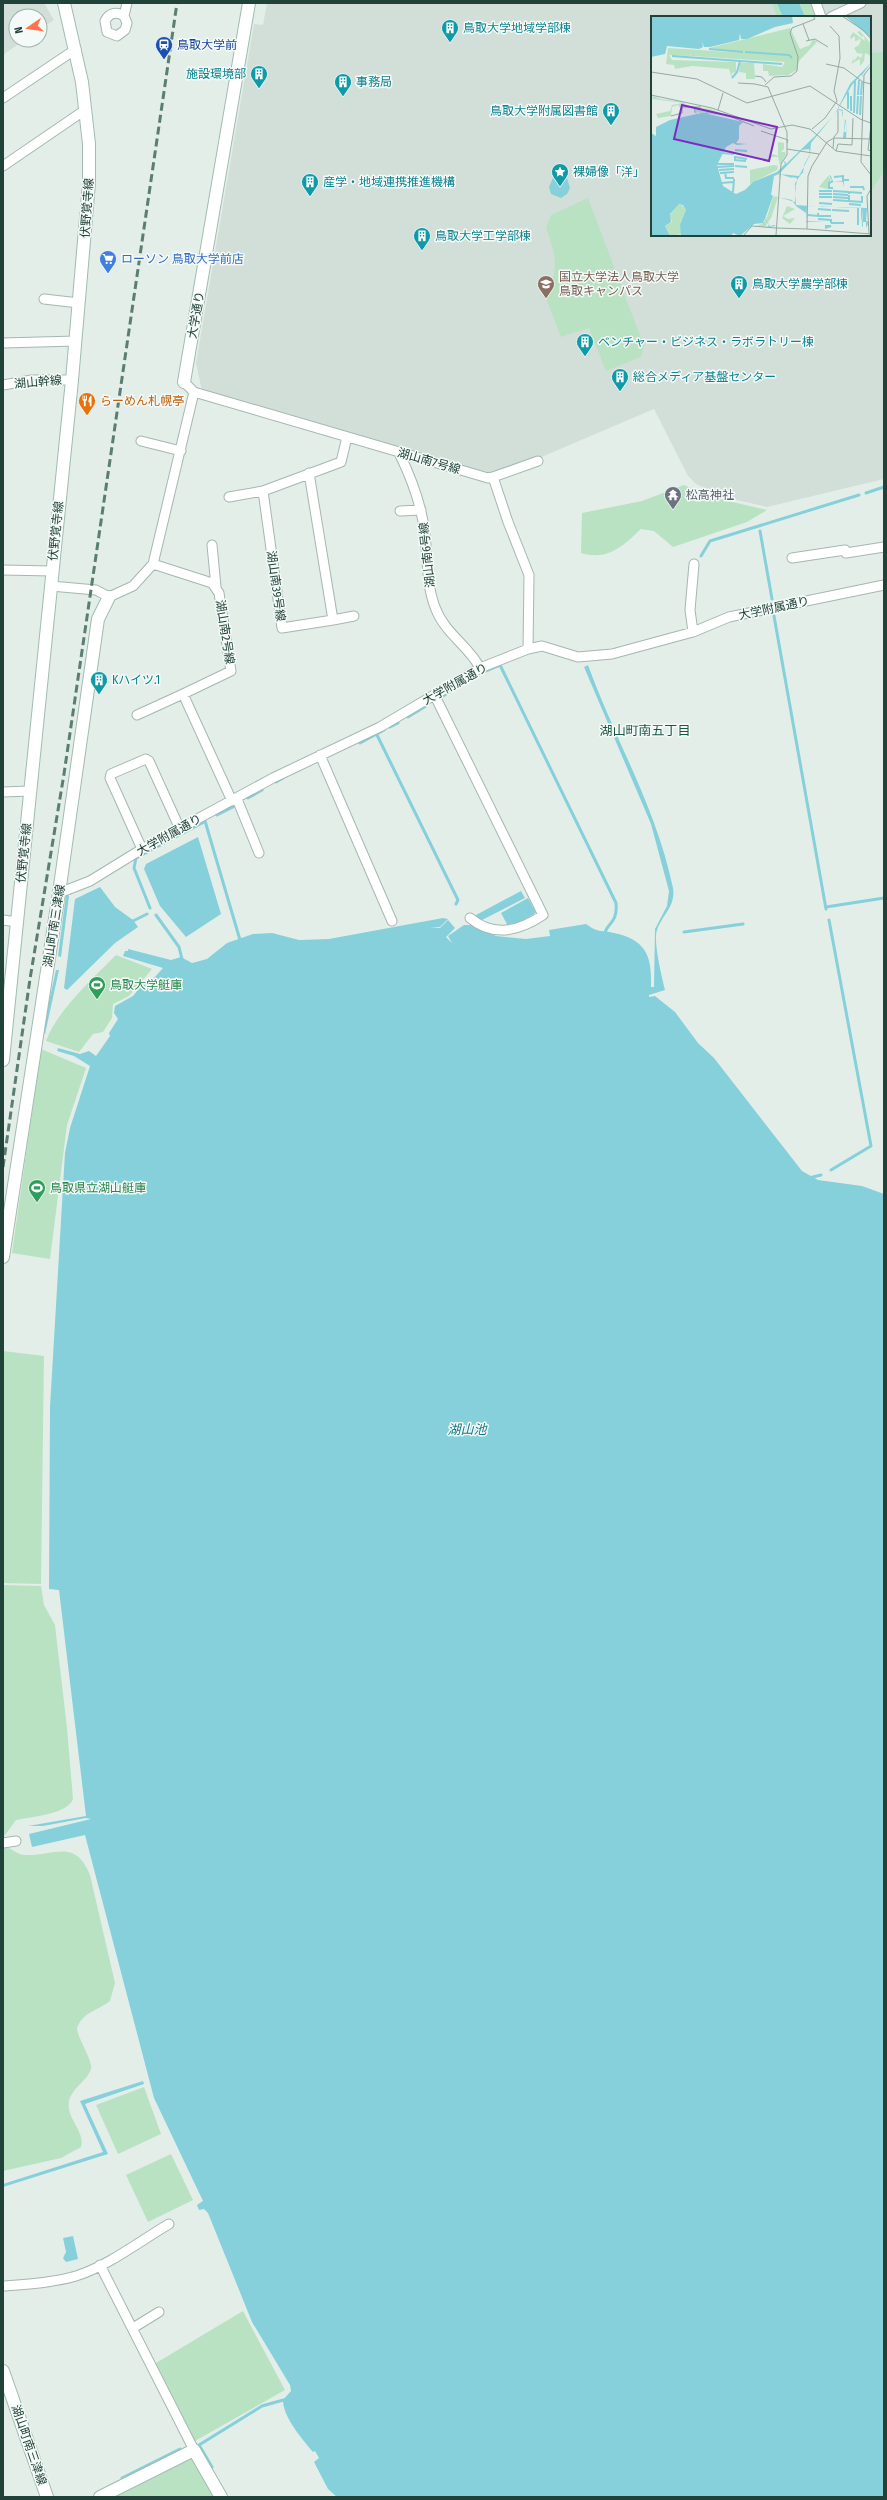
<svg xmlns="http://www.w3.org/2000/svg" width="887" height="2500" viewBox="0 0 887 2500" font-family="'Fira Sans Condensed','Noto Sans JP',sans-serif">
  <rect width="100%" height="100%" fill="#e3eee9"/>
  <path fill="#d1dfd8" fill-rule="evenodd" d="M3,3h41l10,17 -14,9v-13h-24v24h8l-21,15z
    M267,3h617v476l-117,28 -47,-11 -24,-12 -8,-8 -34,-67 -155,66 -94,-24 -203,-60 -6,-28 58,-339 9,1zM652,17h218v218h-218z"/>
  <path fill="#b9e2c3" d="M772,3h38l5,14h-38z
    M884,52v120l-14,20v-139z
    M588,198l56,148 -3,11 -35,14 -17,-43 -28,9 -16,-41c15,-26 11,-41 1,-68l5,-13z
    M684,485l31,13 52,12 -20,12 -74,25 -19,-16 -13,-2c-18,17 -33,32 -60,24l1,-40 60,-12z
    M116,955l36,14 -23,27 -16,8 -1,14 -9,14 -10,2 -14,18 -33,-11c10,-29 48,-64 70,-86z
    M41,1049l45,19 -19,57 -17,134 -38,-6z
    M3,1351l41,5 -3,228 -38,-1z
    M3,1585l38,1 3,19 11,20 12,103 6,71c-5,15 -42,18 -57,21l-13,18z
    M3,1846c8,1 14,9 22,9 30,1 50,-17 65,20l25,108 -5,18c-13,10 -27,11 -33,27 1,12 16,32 14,41 -5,15 -25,21 -22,40 2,13 16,25 12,38l-20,11 -58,13z
    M144,2087l17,47 -43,20 -22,-49z
    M171,2154l22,46 -45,22 -22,-47z
    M243,2311l42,79 -90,51 -39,-78z
    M193,2457l23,40h-101z"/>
  <path fill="#85d0da" d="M777,3h22l6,14h-22z
    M560,176l7,2 3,10 -3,6 -6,4 -10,-4 -2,-7 4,-9z
    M588,665c28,77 68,142 85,223 3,18 -11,27 -16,42 -4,12 5,47 8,60l-16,5v2l6,-1 20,16 23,31 16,15 88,113 16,9 44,6 22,8v1303h-547l-9,-8 -14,-27 5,-4 -4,-7 -2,1c-11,-13 -30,-35 -30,-52l8,-9 -1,-6 -38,-63 -44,-109 -4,-4 -5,1 -2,-5 6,-4 -49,-103 -69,-263 -53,12 -3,-13 62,-15 -5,-1 -43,8h-15l58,-10 -27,-226 -10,-1 1,-182 15,-254 5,-25 20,-62 -16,-10 -17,-5 1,-3 22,6 9,-3 7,5 14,-20 -1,-3 9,-14 -4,-6 1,-7 18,-10 13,-16 8,-2 9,-10 -40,-12 2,-5h3v-2l43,11 10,-3 11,6 15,-4 20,-16 26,-9 19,-1 27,7 30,-1 114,-21 5,1 -8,8 -10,1h10l8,-8 7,8 -9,9 6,6 -4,-7 16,-11h7l25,11 30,3 24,-3 -1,-6 37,-6c12,9 15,6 28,9 33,7 38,24 37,54h3l1,-58 12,-23 2,-15 -18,-67 -67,-157z
    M198,837l23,77 -35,23 -26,-31 -16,-37 2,-5z
    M100,887l15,20 18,13 5,7 -23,16 -48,47 -3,-2 11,-89z
    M521,891l4,7 -45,23 -4,-6z
    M66,895l3,1 -8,61 -3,-1z
    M528,898l8,15 -27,15 -8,-15z
    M56,970h3l-14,64 -3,-1z
    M143,2081l1,3 -59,20 23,50 -105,33v-3l100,-32 -23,-51z
    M73,2236l5,23 -12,3 -3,-4 3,-6 -3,-14z"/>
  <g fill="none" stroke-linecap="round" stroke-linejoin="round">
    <path stroke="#85d0da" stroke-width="3" d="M866,493l18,-6
      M760,531l12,68
      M701,556l9,-15 149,-46
      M774,616l52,293
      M483,672l17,-7 116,238c2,22 -10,19 -12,33
      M443,696l10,-6
      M408,717l18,-11
      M390,727l8,-4
      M377,735l81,165 -2,4
      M360,743l24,-13
      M276,782l7,-4
      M248,798l14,-8
      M217,815l20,-10
      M205,821l35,119
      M826,907l58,-9
      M150,908l-16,-40 2,-10 68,-36
      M156,915l23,32 3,12
      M829,920l42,226 -40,24
      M131,922l16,-8
      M684,932l59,-8
      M809,1178l12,-3
      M212,2467l-13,-22 63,-39 25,-7
      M122,2478l58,-29"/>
    <defs>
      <path id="street" d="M816,3l5,14
        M124,16c-8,-5 -15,-3 -19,5l2,11 10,4 8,-6 2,-7 -3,-7 3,-13
        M831,17l30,-14
        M3,98l73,-49
        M3,166l82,-56
        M44,299l35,4
        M3,343l73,-2
        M3,385l29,-5h40
        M194,392l294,86 5,-1 15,45 21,53 -1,74
        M141,441l40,10
        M399,453c13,26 23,53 26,82 3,24 1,49 10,72 9,26 34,39 45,61
        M309,473l24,147 -51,8 -19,-137 78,-29 6,-25
        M493,477l45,-16
        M229,497l34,-6
        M400,511l21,-1
        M212,545l4,42
        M792,558l53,-8 1,3 38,-6
        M153,564l59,19 7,10 12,78 -48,23 49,107
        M3,570l49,1
        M51,586l45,4 13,7 24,-11 20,-22 41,-172 -10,-10
        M333,620l21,-4
        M693,632l-3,-22 4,-46
        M435,696l108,219c-24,16 -49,23 -73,3
        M137,715l46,-21
        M320,755l72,166
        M3,792l27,-1
        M237,799l22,54
        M142,849l-32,-71 1,-4 35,-15 3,2 31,68
        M59,893l31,-12 52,-32 131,-71 107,-51 100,-59 48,-19 14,-3 36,11 34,-3 81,-22 36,-15 155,-32
        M3,920l14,2
        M3,1843l13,-2
        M100,2265l94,185
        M3,2286c24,-2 49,-3 73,-10 32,-10 64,-35 93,-52
        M133,2328l26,-16"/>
      <path id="secondary" d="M184,382l65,-379
        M3,1060l69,-680 17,-197v-39l-7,-62 -18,-79
        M3,1257l56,-364 39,-274 11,-22
        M3,2371l44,126
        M100,2497l94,-47 27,47"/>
    </defs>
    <use href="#street" stroke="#a5b7b0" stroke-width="11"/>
    <use href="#secondary" stroke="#a0bcb1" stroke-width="14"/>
    <use href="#street" stroke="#fff" stroke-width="9"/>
    <use href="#secondary" stroke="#fff" stroke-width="12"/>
    <path stroke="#5b7e73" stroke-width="3" stroke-dasharray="8 4" stroke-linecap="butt" d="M3,1167l27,-188 34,-205 113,-771"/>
  </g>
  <defs>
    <symbol id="building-pin" viewBox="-11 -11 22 30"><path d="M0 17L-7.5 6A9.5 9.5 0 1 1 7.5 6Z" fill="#0f9aa8" stroke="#f4faf7"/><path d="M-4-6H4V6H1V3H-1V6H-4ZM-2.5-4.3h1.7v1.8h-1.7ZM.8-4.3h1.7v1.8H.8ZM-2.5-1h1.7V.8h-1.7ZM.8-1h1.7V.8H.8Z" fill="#fff"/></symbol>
    <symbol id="station-pin" viewBox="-11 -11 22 30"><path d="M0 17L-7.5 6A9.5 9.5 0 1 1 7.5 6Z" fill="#1a4fb4" stroke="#f4faf7"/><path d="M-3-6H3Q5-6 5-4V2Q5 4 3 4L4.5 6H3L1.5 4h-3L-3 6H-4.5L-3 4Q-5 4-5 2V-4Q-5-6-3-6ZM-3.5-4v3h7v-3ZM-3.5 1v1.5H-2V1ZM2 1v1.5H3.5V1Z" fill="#fff"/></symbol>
    <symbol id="sight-pin" viewBox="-11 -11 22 30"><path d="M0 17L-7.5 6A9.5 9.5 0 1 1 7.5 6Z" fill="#0f9aa8" stroke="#f4faf7"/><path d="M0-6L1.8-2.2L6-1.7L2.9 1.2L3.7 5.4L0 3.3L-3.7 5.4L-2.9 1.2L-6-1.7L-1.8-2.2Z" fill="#fff"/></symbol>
    <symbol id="supermarket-pin" viewBox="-11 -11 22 30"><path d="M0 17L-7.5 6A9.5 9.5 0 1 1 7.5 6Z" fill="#3f7fe0" stroke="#f4faf7"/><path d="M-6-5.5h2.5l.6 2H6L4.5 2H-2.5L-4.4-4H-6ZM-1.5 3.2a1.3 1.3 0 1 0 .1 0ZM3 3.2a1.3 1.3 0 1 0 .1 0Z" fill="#fff"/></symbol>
    <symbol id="university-pin" viewBox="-11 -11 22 30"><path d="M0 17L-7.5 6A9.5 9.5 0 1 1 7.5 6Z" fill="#8d6e63" stroke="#f4faf7"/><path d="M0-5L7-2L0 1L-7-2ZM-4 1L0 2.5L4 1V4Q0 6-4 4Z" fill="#fff"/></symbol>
    <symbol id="restaurant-pin" viewBox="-11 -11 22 30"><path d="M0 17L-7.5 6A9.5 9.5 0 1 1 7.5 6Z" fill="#e8710a" stroke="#f4faf7"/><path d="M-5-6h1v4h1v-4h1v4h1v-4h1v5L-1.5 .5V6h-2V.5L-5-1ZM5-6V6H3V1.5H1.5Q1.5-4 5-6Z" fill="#fff"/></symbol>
    <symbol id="temple-pin" viewBox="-11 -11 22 30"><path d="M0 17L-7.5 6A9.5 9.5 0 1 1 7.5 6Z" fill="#6b7280" stroke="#f4faf7"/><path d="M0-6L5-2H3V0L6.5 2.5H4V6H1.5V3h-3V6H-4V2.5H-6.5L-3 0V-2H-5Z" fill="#fff"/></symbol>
    <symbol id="stadium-pin" viewBox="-11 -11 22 30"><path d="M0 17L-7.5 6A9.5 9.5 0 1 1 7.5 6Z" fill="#2e9e5b" stroke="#f4faf7"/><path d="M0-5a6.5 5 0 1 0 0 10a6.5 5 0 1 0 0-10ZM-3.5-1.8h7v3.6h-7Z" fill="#fff"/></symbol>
  </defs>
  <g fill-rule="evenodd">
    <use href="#building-pin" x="440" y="18" width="20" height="27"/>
    <use href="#station-pin" x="154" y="35" width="20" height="27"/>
    <use href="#building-pin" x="249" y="64" width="20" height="27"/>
    <use href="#building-pin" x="333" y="72" width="20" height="27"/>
    <use href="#building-pin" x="601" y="101" width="20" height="27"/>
    <use href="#sight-pin" x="550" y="162" width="20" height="27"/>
    <use href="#building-pin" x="300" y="172" width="20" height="27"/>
    <use href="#building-pin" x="412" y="226" width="20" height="27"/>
    <use href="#supermarket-pin" x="98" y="249" width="20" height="27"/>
    <use href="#university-pin" x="536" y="274" width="20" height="27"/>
    <use href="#building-pin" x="729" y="274" width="20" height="27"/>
    <use href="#building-pin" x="575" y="332" width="20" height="27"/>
    <use href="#building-pin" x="610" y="367" width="20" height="27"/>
    <use href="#restaurant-pin" x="77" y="391" width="20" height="27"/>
    <use href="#temple-pin" x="663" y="485" width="20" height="27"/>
    <use href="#building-pin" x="89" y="670" width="20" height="27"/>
    <use href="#stadium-pin" x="87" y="975" width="20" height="27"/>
    <use href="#stadium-pin" x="27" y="1178" width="20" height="27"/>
  </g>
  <g text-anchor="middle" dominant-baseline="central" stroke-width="3" stroke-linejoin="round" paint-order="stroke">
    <g font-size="12" fill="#0d838f" stroke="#f4faf7" text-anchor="start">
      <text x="463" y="28">鳥取大学地域学部棟</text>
      <text x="246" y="74" text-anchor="end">施設環境部</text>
      <text x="356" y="82">事務局</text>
      <text x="598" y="111" text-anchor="end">鳥取大学附属図書館</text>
      <text x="573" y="172">裸婦像「洋」</text>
      <text x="323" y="182">産学・地域連携推進機構</text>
      <text x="435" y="236">鳥取大学工学部棟</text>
      <text x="752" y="284">鳥取大学農学部棟</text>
      <text x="598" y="342">ベンチャー・ビジネス・ラボラトリー棟</text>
      <text x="633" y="377">総合メディア基盤センター</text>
      <text x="112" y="680">Kハイツ.1</text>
    </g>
    <g font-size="12" fill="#164399" stroke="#f4faf7" text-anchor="start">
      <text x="177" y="45">鳥取大学前</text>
    </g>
    <g font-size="12" fill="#204238" stroke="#f4faf7">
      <text transform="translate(87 208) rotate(-86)">伏野覚寺線</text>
      <text transform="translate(196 315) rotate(-80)">大学通り</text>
      <text transform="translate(38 382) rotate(-5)">湖山幹線</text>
      <text transform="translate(429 461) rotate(16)">湖山南7号線</text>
      <text transform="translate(56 531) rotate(-84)">伏野覚寺線</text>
      <text transform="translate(427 555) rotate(-96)">湖山南6号線</text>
      <text transform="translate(276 586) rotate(82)">湖山南39号線</text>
      <text transform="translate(774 608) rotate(-12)">大学附属通り</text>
      <text transform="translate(225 632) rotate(81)">湖山南2号線</text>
      <text transform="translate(455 684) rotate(-29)">大学附属通り</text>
      <text transform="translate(169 835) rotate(-29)">大学附属通り</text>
      <text transform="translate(24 853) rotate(-84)">伏野覚寺線</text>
      <text transform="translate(54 926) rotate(-81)">湖山町南三津線</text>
      <text transform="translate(29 2445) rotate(71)">湖山町南三津線</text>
    </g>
    <g font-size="12" fill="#366cbe" stroke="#f4faf7" text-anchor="start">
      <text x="121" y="259">ローソン 鳥取大学前店</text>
    </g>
    <g font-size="12" fill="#785e54" stroke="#f4faf7" text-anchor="start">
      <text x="559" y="277">国立大学法人鳥取大学<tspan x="559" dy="14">鳥取キャンパス</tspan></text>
    </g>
    <g font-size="12" fill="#c56008" stroke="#f4faf7" text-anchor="start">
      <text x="100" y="401">らーめん札幌亭</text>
    </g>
    <g font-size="12" fill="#5b616d" stroke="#f4faf7" text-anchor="start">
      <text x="686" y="495">松高神社</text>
    </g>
    <g font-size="12" fill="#27864d" stroke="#f4faf7" text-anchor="start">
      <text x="110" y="985">鳥取大学艇庫</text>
      <text x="50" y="1188">鳥取県立湖山艇庫</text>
    </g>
    <g font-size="13" fill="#195745" stroke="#f4faf7">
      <text x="645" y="730">湖山町南五丁目</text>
    </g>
    <g font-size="13" font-style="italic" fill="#127886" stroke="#f4faf7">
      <text x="467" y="1429">湖山池</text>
    </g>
  </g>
  <g transform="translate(651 16)">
    <rect width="220" height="220" fill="#e3eee9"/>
    <path d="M139,12l10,21 10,-4 3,-6 11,7 -7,-4 -18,19 -2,9 -9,5 -19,1 -1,-5h-5v-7l19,3 3,-5 -94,-6 -1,-2v2l-21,-1 3,5 64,2v10l-4,1v5l-3,-9 -37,-3 -17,3 -1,-4 -8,-1 2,-16 77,5 -36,-5zM209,15l11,13v12l-6,-3 -1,8 -4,5v-7l-9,5 3,-6v3l4,-5 3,2 2,-4 -6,-1 -3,-5 5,-3 2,-5 -4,-2 2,2 -4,1v-5l-4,3 -1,-2 3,-5 12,9 -1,-5 -2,1 -5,-5zM89,47h14l1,16h-9v-6l-7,-1zM2,80l8,3 15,2 9,2 -5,5 -2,-3 -6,2 -1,9 -13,2 -2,-4 14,-3 2,-6 11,-2 -31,-4zM44,91l16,2 15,6 -18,-1 -1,-3 -6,3 -6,-3zM127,126l6,1v6l-3,3h4l1,3 -6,10 -2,-8h-10l5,-3 5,2zM123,149l4,1 -1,4 -27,14v-14zM177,160l3,3 -3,10 -9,-2zM122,181h5l-7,21 -6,9 -9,-1 6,-2 5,-7zM27,188l4,1 4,5 -6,13 2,11 -12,2 -5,-10 7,-4 -2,-7zM136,190l8,3 -12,7 5,3 7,-1 -5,6 -8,-6z" fill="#b9e2c3"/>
    <path d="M0,0h141l1,7 -18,4 -28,12h-6l-1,-6 -1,7 -29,7h-6l-2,-6 1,6 -4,2 -32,-3 -2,8 -14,3zM194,0h26v22zM220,47l-9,12 2,2 -3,-2 -9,10 -14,24 5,1v2l-1,6v1l4,1 -2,12h2l1,-12 -1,18h6h-9l2,-18 -3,-1v-7l1,-1 -5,-1 -27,33 -1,11 -6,11 -1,8 26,2 2,1 2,6 11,-1v6l-1,-5h-10l-4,-7 -27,-2 -7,10 1,22 29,2 -7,-2 1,-5 -1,5 8,2h19l-2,-3h-11v-3v3h11l2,3 22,1 4,1 -4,-1 -1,13 3,1 -3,6v-6h-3v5l-1,-1 1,-18 -2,15v-15l-54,-2 -1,15 19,1v8v-8h-19v-9l-10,-7 -4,-6 -19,-4 -8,23 1,1 4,6 4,-1 2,1 -9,1 2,-2 -4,-6 -2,3 4,5 -4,-4 -9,1 -14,12 -7,-3 -2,3h-50l-1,-12 6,-14 -3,-5 -4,-1 -9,10 1,8 -6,4 5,10h-19v-103l5,3v-9l14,-7 27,-6 -3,-2v-5l3,7 11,-2v2l35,8 -4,4v13l-3,4 11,1 -10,1 -4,-2 -7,4 -9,18 6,21 13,8 9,-4 8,-8 24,-10 8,-8 -1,-2 1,-1 1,3 29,-28 20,-22 15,-30zM158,133l1,6 -11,21 -20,-2 23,-24zM128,158v5l1,-5 12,4 -1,3 1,-3 -1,-1 6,1 -1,8 -2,-2 2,3 -1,15 -24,-7 3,-19z" fill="#85d0da" fill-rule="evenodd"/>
    <path fill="none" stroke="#85d0da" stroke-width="2" d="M58,33l34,3M94,36l44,3 3,3M21,40l110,8M81,62l5,-6 3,-11M207,79l1,-15M210,79l1,-13M197,93v-17M200,95v-15M203,97l1,-32M206,98l1,-18M209,99l1,-19M84,134l12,1M71,137l12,1M95,145l-11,-1v-3l12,2M66,148h17M84,150l12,1M66,151l17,-1M68,154l15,-1M74,156l1,6h8M69,157l14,-1M183,161l9,-1v4h6M70,167l12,-1M199,171h13l1,3M182,172h-4v-5l4,-2M168,175h13M182,175l16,1M82,176l1,-13M168,178h13M182,178l15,1M198,178v-2l13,1M198,179v6l13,1v-6M168,181h13M182,181l15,1M182,184l15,1M168,187l13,1M198,188l12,1M167,193l13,1M181,194l17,1M157,199l10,1v-3M167,200h13M167,203l13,1v3M180,207h13M207,209v-17M174,212l6,-2h-6"/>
    <path fill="none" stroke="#95a9a2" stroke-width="1" d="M191,0l21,14 8,9M152,8l6,16M141,12l23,-9 -2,-3M155,25l9,-2 13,8M175,48l18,4 19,14 8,2M220,50l-7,9 -3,87 10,13M0,56l46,7 50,24 63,-17 50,33 11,4M104,60l7,1 4,5M87,67l17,1M104,68l13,3 19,45v23l-6,9 -5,71M114,69l9,-8 17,-1 6,-5 1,-14 -8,-24 2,-5M0,79l61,13 59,21 21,-4 18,4 26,22M67,94l5,-17M73,98l30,12M20,100l11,-3v-6h19M220,109l-3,25 3,1M161,113l13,-11 12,-17 -3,-10 6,-33 -1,-22 -9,-10M110,115l27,9 -1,3M176,126l7,-4 37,1M182,132l1,-11 4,-5v-21M136,133l32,5M185,135l2,-7 14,1 1,-27M185,135l35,5M125,212l31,1 1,-53 4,-10 15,-24M156,213l64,5M218,218l-2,-38 4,-7M92,220l9,-10 24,2M117,220h58"/>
    <path fill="#7b2cbf" fill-opacity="0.15" stroke="#7b2cbf" stroke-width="2" d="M31,89l95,22 -8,34 -95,-22z"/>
    <rect width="220" height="220" fill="none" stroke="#204238" stroke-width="2"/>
  </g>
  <rect width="887" height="2500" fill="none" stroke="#204238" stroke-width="8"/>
  <g transform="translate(28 28) rotate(257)"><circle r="19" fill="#f4faf7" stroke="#9fb0ab"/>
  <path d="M0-3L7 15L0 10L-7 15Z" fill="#ff7350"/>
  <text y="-6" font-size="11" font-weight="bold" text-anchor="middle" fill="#204238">N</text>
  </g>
</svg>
